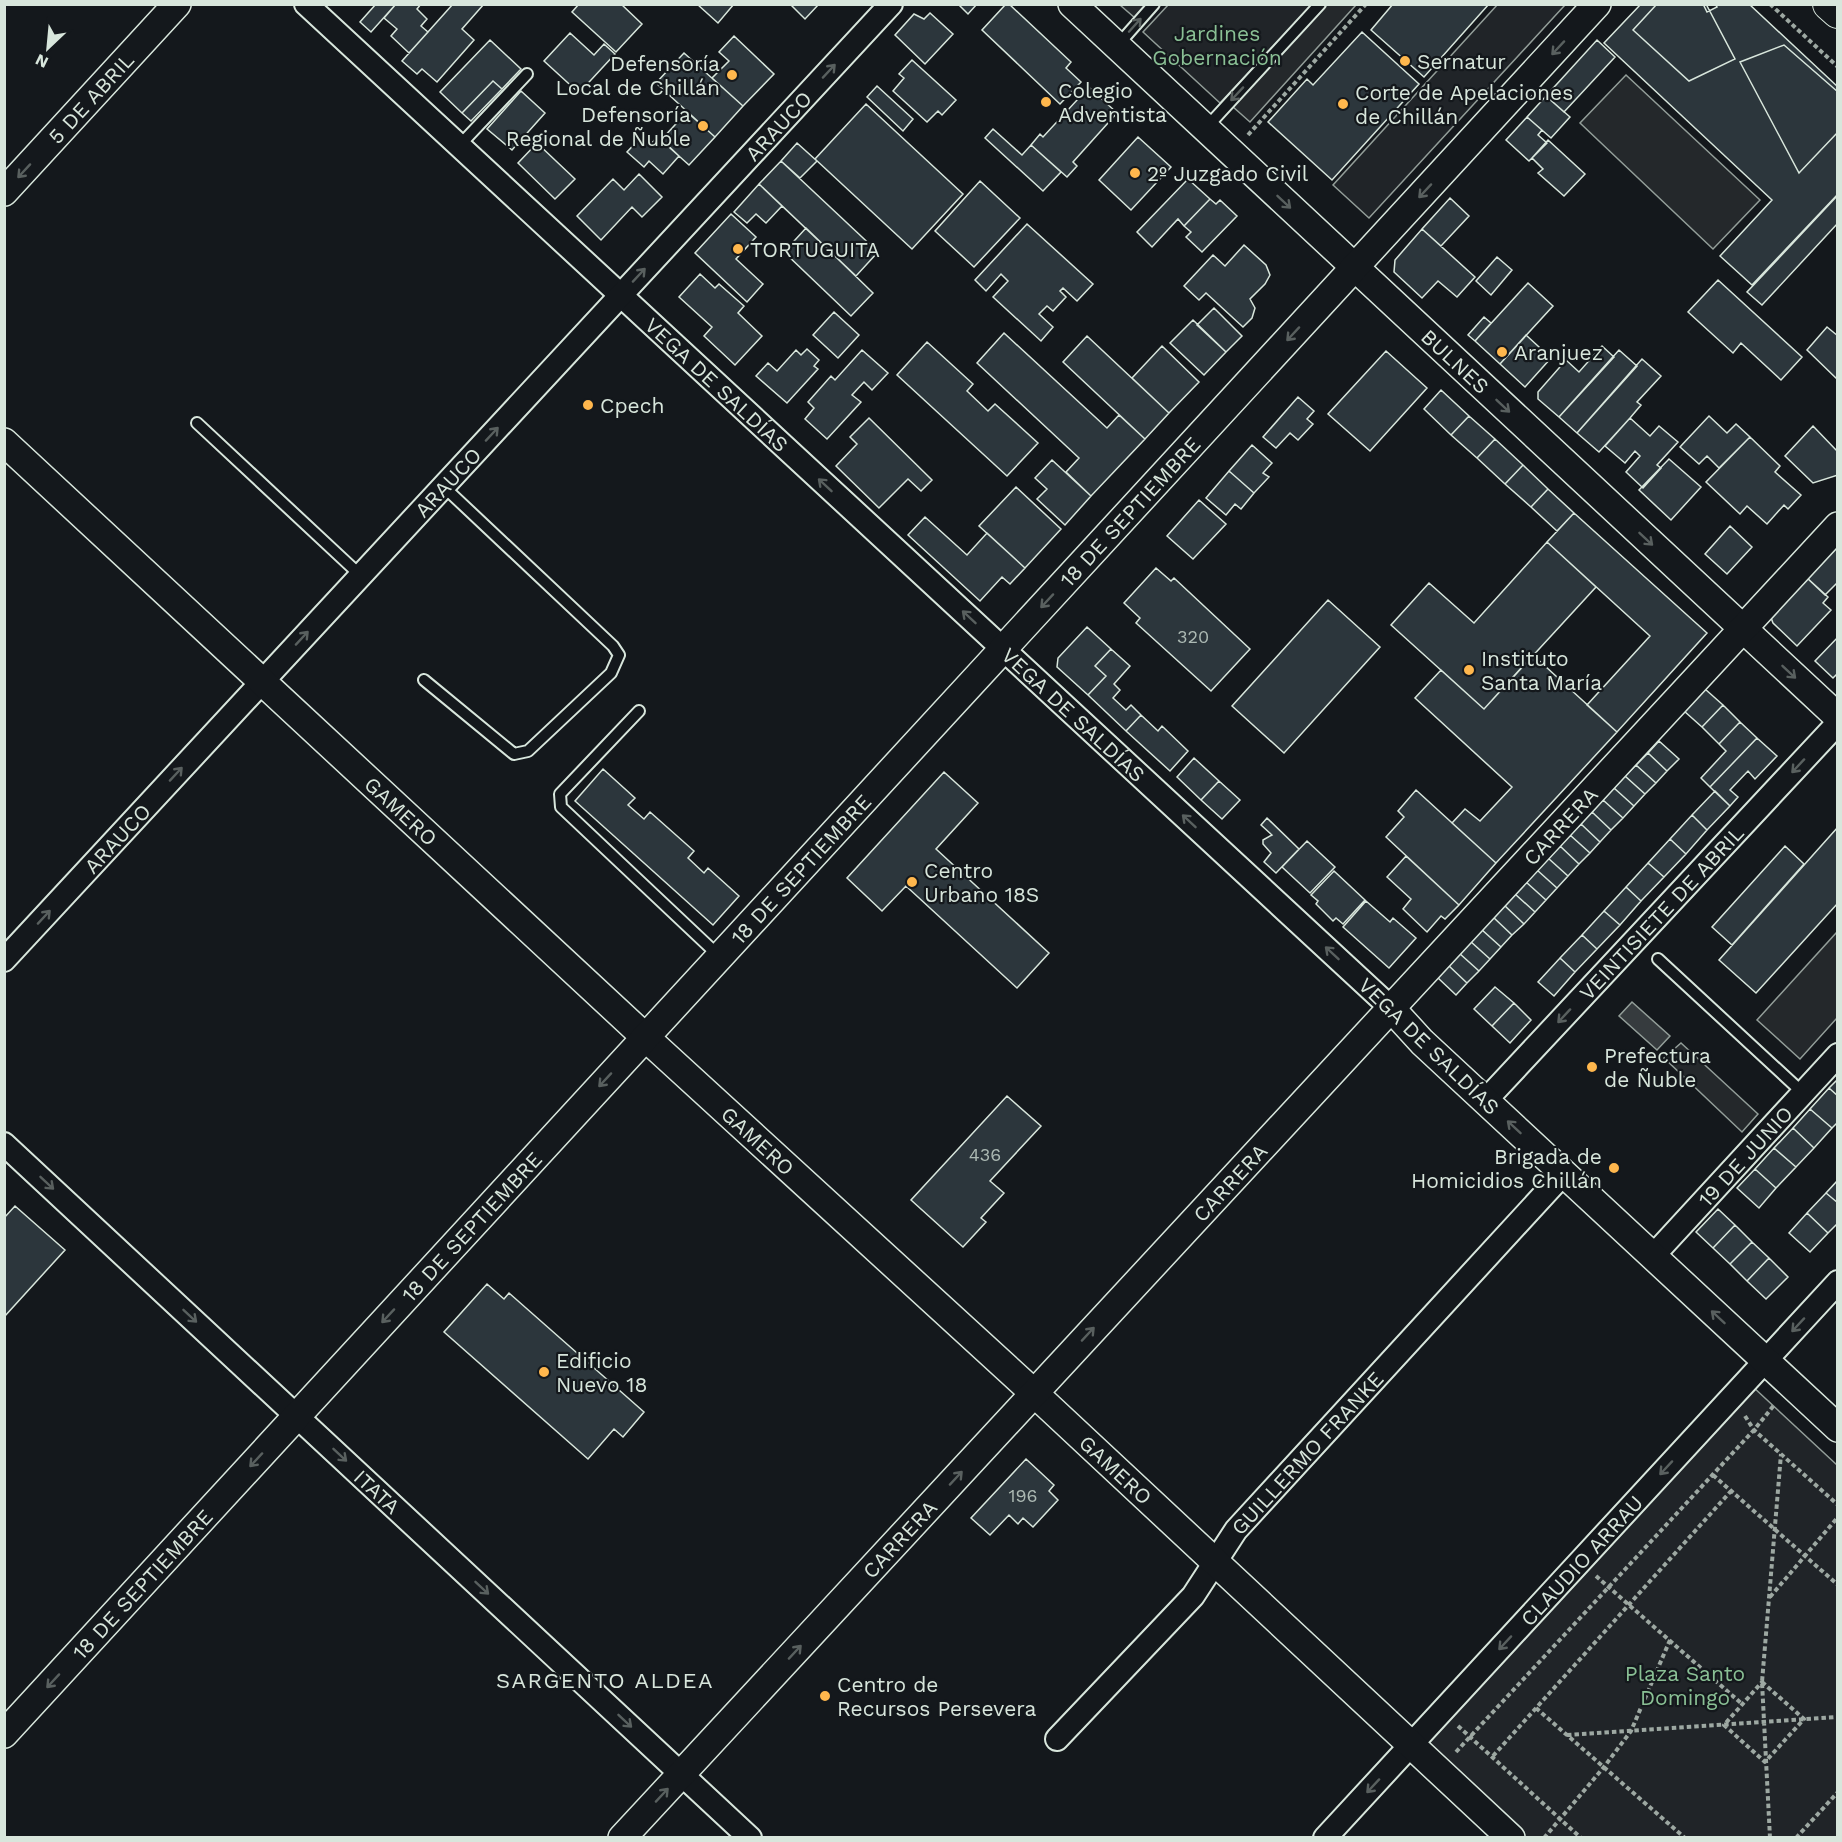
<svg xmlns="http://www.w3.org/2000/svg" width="1842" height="1842" viewBox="0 0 1842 1842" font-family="'Work Sans',sans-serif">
  <rect width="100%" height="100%" fill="#14181c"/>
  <path fill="#202428" stroke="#939e99" stroke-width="1.5" d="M1169,4h143v1l-92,98 -77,-71z
    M1498,4l67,1 -196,213 -36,-33z
    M1752,1386l85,79v372h-315l-101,-92z"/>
  <path fill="#24282b" stroke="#939e99" stroke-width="1.5" d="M1120,5h27l-12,13z
    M1325,5h31l-106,117 -18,-16z
    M1626,75l134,125 -47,49 -133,-126z
    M1837,932v86l-37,41 -43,-39z
    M1681,1043l77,71 -16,18 -78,-74z"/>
  <path fill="#363b3e" stroke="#939e99" stroke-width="1.5" d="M1632,1002l38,34 -13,14 -38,-34z"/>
  <path fill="#2c363c" stroke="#d8e6dc" stroke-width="1.5" d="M376,4h20l-25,28 -11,-10z
    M396,4h25l-4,5 10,10 -6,7 7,6 -19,21 -18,-17 6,-7 -13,-11z
    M453,4h31l-22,25 12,11 -37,42 -15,-13 -5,5 -15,-13z
    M579,4h42l21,20 -26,28 -44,-40z
    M697,4h37l-16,19z
    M790,4h29l-14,15z
    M958,4h19l-9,10z
    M1006,4h3l62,58 -5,6 15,14 -21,22 -78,-74z
    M1393,4h96l-65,73 -53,-47z
    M1641,4h62l4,8 10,-5 -2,-3h34l89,83v107l-86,91 -32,-29 52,-56 -168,-157z
    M1657,4h49l29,55 -46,22 -56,-51z
    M930,13l23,21 -28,30 -30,-29 19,-21 10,5z
    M1362,32l57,52 -87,96 -64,-58 39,-43 6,6z
    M570,33l24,22 10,-11 11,10 -36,39 -35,-32z
    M734,36l40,38 -31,32 -31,-28 17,-17 -10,-9z
    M490,40l31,29 -19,20 -9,-8 -31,32 -22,-21z
    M1597,40l18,17 -51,55 -18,-16z
    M1784,45l54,47v40l-39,41 -59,-111z
    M684,53l59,53 -28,31 -59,-54z
    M912,60l44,40 -14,15 -4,-4 -11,11 -34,-31 11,-13 -5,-4z
    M493,81l9,8 -31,32 -9,-8z
    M877,86l36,33 -10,12 -36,-34z
    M1089,87l28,26 -44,49 4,4 -10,11 -36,-32 9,-11 3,3z
    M521,91l24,22 -33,37 -25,-21z
    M1546,96l24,21 -19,21 -24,-21z
    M866,104l97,90 -51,55 -97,-90z
    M687,112l28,25 -26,28 -28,-25z
    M1527,117l15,13 -4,5 9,8 -18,18 -23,-21z
    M993,129l29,26 9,-10 30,27 -18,19 -58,-53z
    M642,136l9,8 7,-8 21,20 -16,18 -14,-13 -5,6 -17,-15z
    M1138,137l33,30 -40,43 -32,-30z
    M1548,140l37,34 -21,22 -26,-23 5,-4 -11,-11z
    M537,143l38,36 -20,20 -37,-36z
    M797,143l20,18 -17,17 -19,-17z
    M781,161l97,91 -22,24 -97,-92z
    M639,174l23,23 -20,20 -10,-10 -31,33 -24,-24 36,-37 11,11z
    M1188,179l22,20 -26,27 -6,-7 -26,28 -15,-15z
    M980,181l40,37 -46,49 -39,-36z
    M759,184l23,22 -16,17 -10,-9 -9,9 -13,-11z
    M1838,195v28l-76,82 -15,-13z
    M1450,198l19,18 -28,30 -19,-17z
    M1210,199l6,5 4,-4 17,16 -35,36 -16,-15 5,-5 -7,-6z
    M731,214l25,23 -20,22 27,25 -16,18 -52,-49z
    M1027,224l66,60 -16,17 -14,-13 -3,3 6,6 -13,14 -6,-5 -8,8 14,13 -12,14 -48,-44 15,-16 -7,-7 -15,17 -11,-11z
    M806,228l67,65 -22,23 -67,-64z
    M1422,229l53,48 -18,20 -19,-16 -16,17 -28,-26 1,-12z
    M1244,245l22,20 4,10 -5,9 -15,15 5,9 -3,10 -9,9 -37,-34 -7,7 -15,-14 29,-31 12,11z
    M1497,257l15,13 -21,25 -15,-14z
    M700,274l15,14 4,-4 25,22 -6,7 24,23 -27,29 -31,-29 8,-9 -33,-30z
    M1718,280l84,77 -21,23 -40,-37 -8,10 -45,-41z
    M1528,283l25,23 -53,58 -25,-23z
    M1214,308l28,28 -16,16 -29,-27z
    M834,312l25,23 -21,23 -25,-23z
    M1484,317l7,6 -16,18 -7,-6z
    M1193,320l33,32 -22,23 -34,-32z
    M1827,327l11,9v44l-31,-30z
    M1004,333l103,95 12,-13 26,24 -54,57 -25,-24 13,-14 -102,-95z
    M1526,335l25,23 -26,29 -25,-23z
    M1087,336l82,77 -24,26 -82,-77z
    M927,342l46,42 -6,7 21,20 7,-7 43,39 -31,33 -110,-101z
    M1162,346l37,36 -30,31 -37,-35z
    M1602,346l12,11 -55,60 -21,-18v-7l28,-32 13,12z
    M807,349l12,11 -5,6 4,3 -31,34 -31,-27 12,-13 9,8 19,-21 5,5z
    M862,350l26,23 -16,17 -8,-8 -12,13 9,7 -34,37 -22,-20 9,-11 -6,-6 23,-26 4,4z
    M1619,350l18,16 -60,67 -18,-16z
    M1386,351l41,37 -57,63 -42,-37z
    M1642,359l19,17 -24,26 4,3 -11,13 -31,34 -22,-19z
    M1441,390l28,26 -18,19 -27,-26z
    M1298,397l16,14 -7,8 6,5 -15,16 -8,-7 -14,15 -13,-11z
    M1469,416l26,23 -18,19 -26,-23z
    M1709,416l18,17 9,-9 14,13 -31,31 -12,-12 -8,8 -19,-17z
    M869,418l63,62 -11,11 -13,-12 -29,29 -43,-42 21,-22 -7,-7z
    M1630,418l20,18 9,-10 19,16 -21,23 4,3 -18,20 -17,-16 14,-16 -5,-5 -10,12 -20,-17z
    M1813,426l25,26v23l-25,8 -28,-27z
    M1750,437l30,29 -5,6 26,23 -13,14 -4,-4 -17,19 -20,-18 -7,8 -34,-32z
    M1495,439l28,26 -18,19 -28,-26z
    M1252,445l20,18 -9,10 6,4 -15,16 -25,-22z
    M1669,459l32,28 -30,33 -32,-30z
    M1052,460l39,36 -26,29 -28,-26 10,-10 -12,-11z
    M1523,465l25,24 -17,18 -26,-23z
    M1229,471l25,22 -13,16 -6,-5 -9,11 -20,-17z
    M1016,487l45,42 -36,39 -46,-42z
    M1548,489l26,24 -17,18 -26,-24z
    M1199,500l27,24 -33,35 -26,-23z
    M1574,513l133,120 -90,99 -30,-27 63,-69 -103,-94z
    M925,517l42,38 20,-22 38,35 -15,16 -8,-7 -22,24 -72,-66z
    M1730,526l22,21 -25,27 -22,-20z
    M1547,542l49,45 -112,122 -93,-84 38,-42 45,40z
    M1838,544v38l-13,13 -19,-18z
    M1156,568l15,13 3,-3 76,71 -39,42 -75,-68 4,-5 -16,-15z
    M1806,577l22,20 -5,6 8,7 -34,36 -24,-23 -3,-8z
    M1328,600l52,47 -96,106 -52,-47z
    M1087,627l24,22 -16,17 11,10 -18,19 -31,-28 1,-9z
    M1838,637v36l-5,5 -18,-17z
    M1111,649l19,17 -16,18 6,6 -7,8 13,12 5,-5 10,10 -15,16 -38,-36 18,-19 -11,-10z
    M1533,655l84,77 -121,131 -44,-40 13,-14 15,12 32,-34 -97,-89 26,-28 43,39z
    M1705,689l18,16 -21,22 -18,-16z
    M1723,705l17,17 -21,22 -17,-17z
    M1141,715l17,16 4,-5 26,25 -18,20 -44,-40z
    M1740,722l17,16 -47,49 -9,-9 25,-27 -7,-7z
    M1757,738l20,18 -22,23 -7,-8 -18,19 8,7 -8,9 -20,-19z
    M1659,741l20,18 -12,12 -19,-18z
    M1648,753l19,18 -11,12 -20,-18z
    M1194,758l25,23 -18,19 -24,-23z
    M1636,765l20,18 -11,11 -20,-18z
    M603,769l32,29 -7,7 16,14 6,-7 44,39 -6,7 16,15 4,-5 31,28 -26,29 -138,-124z
    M944,772l34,31 -42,46 113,104 -32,35 -111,-102 -24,25 -35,-33z
    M1625,776l20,18 -11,12 -20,-18z
    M1219,781l21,19 -18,19 -21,-19z
    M1614,788l20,18 -11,12 -20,-18z
    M1416,790l80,73 -37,42 -73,-68 18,-20 -6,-6z
    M1715,791l15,15 -23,24 -15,-15z
    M1603,800l20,18 -12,12 -19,-18z
    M1592,812l19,18 -11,12 -19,-18z
    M1692,815l15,15 -21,24 -16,-15z
    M1267,818l32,31 -23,24 -12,-11 7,-9 -8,-9v-4l9,-5 -11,-10z
    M1581,824l19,18 -10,11 -20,-18z
    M1838,827v76l-82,90 -37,-33z
    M1570,835l20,18 -11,11 -19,-18z
    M1670,839l16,15 -22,23 -16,-14z
    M1307,841l28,26 -25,26 -28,-26z
    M1560,846l19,18 -11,12 -20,-18z
    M1785,846l19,18 -72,81 -20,-18z
    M1406,856l53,49 -14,14 -4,-3 -14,16 -24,-23 8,-10 -24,-22z
    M1548,858l20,18 -11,12 -20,-18z
    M1648,863l16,14 -23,24 -15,-14z
    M1537,870l20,18 -11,12 -20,-18z
    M1334,871l31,29 -22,24 -7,-6 -3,3 -17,-17 2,-3 -7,-6z
    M1526,882l20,18 -11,12 -20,-18z
    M1626,887l15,14 -21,24 -16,-14z
    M1515,894l20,18 -11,12 -20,-19z
    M1366,901l24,21 3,-4 23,20 -27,30 -46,-41z
    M1504,905l20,19 -12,11 -19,-18z
    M1604,911l16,14 -23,24 -15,-14z
    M1493,917l19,18 -11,12 -20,-18z
    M1481,929l20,18 -11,12 -20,-18z
    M1582,935l15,14 -22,23 -15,-14z
    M1470,941l20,18 -11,12 -20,-18z
    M1459,953l20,18 -12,12 -19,-18z
    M1560,958l15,14 -21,24 -16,-14z
    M1448,965l19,18 -11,12 -19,-18z
    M1495,987l19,16 -22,23 -18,-17z
    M1514,1003l17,17 -21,23 -18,-17z
    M1838,1079v17l-9,-8z
    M1829,1088l9,8v26l-6,6 -22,-19z
    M1007,1096l34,30 -51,55 14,12 -23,25 5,4 -23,25 -52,-47z
    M1810,1109l22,19 -18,20 -21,-20z
    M1793,1128l21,20 -18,19 -22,-19z
    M1774,1148l22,19 -20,21 -21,-19z
    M1755,1169l21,19 -17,20 -22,-20z
    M1838,1180v23l-12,-10z
    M1826,1193l12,10v20l-10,10 -21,-20z
    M15,1206l50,44 -61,67v-99z
    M1718,1209l17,16 -22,23 -17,-16z
    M1807,1213l21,20 -18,19 -21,-19z
    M1735,1225l17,17 -22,22 -17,-16z
    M1752,1242l17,16 -22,23 -17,-17z
    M1769,1258l19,19 -22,22 -19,-18z
    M487,1284l17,15 5,-6 135,119 -21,25 -9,-8 -26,30 -144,-127z
    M1026,1459l28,26 -5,6 9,9 -25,27 -10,-9 -5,6 -9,-9 -19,20 -19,-17z"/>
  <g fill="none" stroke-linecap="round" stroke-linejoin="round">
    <defs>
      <path id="service" d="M1117,46l37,-42
        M1206,128l114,-124
        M459,146l68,-72
        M197,423l163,152
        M424,680l90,74 14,-3 83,-78 8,-18 -6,-9 -170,-160
        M639,711l-79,83 1,13 158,149
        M1658,959l145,134"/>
      <g id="minor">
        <path id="s1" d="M306,4l1084,1003"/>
        <path id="s2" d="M4,960l887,-956"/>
        <path id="s3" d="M1485,1101l353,-378"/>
        <path id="s4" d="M4,1144l746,694"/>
        <path id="s5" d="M1653,1256l185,-201"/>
        <path id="s6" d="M1057,1739l136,-143 43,-66 328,-357"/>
        <path id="s7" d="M1325,1838l513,-556"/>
      </g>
      <g id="tertiary">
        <path id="s8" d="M1072,4l766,713"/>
        <path id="s9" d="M4,192l173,-188"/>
        <path id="s10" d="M4,442l641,595 389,356 477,445"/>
        <path d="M1390,1007l32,35 416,386"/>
        <path id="s11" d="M4,1734l1593,-1730"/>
        <path id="s12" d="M622,1838l1216,-1312"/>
      </g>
      <path id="secondary" d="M1829,4l9,8"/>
    </defs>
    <use href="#service" stroke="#d8e6dc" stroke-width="14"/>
    <use href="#minor" stroke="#d8e6dc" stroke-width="26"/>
    <use href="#tertiary" stroke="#d8e6dc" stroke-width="30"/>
    <use href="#secondary" stroke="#d8e6dc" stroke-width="34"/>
    <path stroke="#9da8a2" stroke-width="4" stroke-dasharray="4.5 3" stroke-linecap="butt" d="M1770,4l68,63
      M1248,135l118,-131
      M1745,1416l9,14 84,75
      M1713,1475l125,110
      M1596,1576l146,128
      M1770,1597l68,-80
      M1762,1682l42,37 -39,43 -41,-37z
      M1536,1708l149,130
      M1458,1726l123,112
      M1567,1735l271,-18
      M1456,1752l298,-322 21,-26
      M1493,1756l238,-265
      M1544,1838l60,-71 27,-36 39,-91
      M1770,1838l-8,-156 19,-228
      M1796,1838l42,-46"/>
    <use href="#service" stroke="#14181c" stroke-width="10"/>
    <use href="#minor" stroke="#14181c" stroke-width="22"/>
    <use href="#tertiary" stroke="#14181c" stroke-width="27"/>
    <use href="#secondary" stroke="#14181c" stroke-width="32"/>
  </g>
  <defs><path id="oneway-shaft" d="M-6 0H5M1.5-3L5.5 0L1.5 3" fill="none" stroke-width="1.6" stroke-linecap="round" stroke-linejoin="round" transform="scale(1.5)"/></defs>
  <g stroke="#59605f">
    <use href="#oneway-shaft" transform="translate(1135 25) rotate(-48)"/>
    <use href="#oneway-shaft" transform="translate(1558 48) rotate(133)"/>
    <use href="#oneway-shaft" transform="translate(829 71) rotate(-47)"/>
    <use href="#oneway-shaft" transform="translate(1237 94) rotate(133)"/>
    <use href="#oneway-shaft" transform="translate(24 171) rotate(133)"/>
    <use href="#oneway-shaft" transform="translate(1425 191) rotate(133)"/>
    <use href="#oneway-shaft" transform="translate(1284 202) rotate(43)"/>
    <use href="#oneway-shaft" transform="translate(639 275) rotate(-47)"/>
    <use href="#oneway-shaft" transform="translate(1293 334) rotate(133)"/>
    <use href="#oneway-shaft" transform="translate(1503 406) rotate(43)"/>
    <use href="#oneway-shaft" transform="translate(492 434) rotate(-47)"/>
    <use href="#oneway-shaft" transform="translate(825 485) rotate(-137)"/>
    <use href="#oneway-shaft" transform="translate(1646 539) rotate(43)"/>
    <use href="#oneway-shaft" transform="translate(1047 601) rotate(133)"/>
    <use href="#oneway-shaft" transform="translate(969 617) rotate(-137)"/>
    <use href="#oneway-shaft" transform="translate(302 638) rotate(-47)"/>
    <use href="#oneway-shaft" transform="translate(1789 672) rotate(43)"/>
    <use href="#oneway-shaft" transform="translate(1798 766) rotate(133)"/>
    <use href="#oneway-shaft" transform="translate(176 774) rotate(-47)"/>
    <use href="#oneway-shaft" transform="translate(1189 821) rotate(-137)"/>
    <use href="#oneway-shaft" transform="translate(44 917) rotate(-47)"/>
    <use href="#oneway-shaft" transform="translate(1332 953) rotate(-137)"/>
    <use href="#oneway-shaft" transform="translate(1564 1016) rotate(133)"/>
    <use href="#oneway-shaft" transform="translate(605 1080) rotate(133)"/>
    <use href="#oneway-shaft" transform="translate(1514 1127) rotate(-137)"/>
    <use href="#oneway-shaft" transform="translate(47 1183) rotate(43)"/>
    <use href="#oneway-shaft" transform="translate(190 1316) rotate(43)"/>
    <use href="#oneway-shaft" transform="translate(388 1316) rotate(133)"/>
    <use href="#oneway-shaft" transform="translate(1718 1317) rotate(-137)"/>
    <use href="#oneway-shaft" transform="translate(1798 1325) rotate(133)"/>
    <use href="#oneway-shaft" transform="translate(1088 1334) rotate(-47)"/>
    <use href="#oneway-shaft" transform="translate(340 1455) rotate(43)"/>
    <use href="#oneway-shaft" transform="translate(256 1460) rotate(133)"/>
    <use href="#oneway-shaft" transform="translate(1666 1468) rotate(133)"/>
    <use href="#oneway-shaft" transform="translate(956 1478) rotate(-47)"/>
    <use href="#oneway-shaft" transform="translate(482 1588) rotate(43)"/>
    <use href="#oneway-shaft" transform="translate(1505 1643) rotate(133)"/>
    <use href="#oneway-shaft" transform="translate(795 1652) rotate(-47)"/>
    <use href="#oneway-shaft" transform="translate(53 1681) rotate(133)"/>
    <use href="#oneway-shaft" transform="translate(625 1721) rotate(43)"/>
    <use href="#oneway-shaft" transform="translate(1373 1786) rotate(133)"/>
    <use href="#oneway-shaft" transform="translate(662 1795) rotate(-47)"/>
  </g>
  <g fill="#ffb74d" stroke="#14181c" stroke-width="2">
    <circle cx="1405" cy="61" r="6"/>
    <circle cx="732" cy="75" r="6"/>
    <circle cx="1046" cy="102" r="6"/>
    <circle cx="1343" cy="104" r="6"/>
    <circle cx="703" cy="126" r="6"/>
    <circle cx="1135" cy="173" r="6"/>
    <circle cx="738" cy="249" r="6"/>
    <circle cx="1502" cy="352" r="6"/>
    <circle cx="588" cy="405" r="6"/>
    <circle cx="1469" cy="670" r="6"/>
    <circle cx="912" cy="882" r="6"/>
    <circle cx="1592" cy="1067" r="6"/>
    <circle cx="1614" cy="1168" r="6"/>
    <circle cx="544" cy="1372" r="6"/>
    <circle cx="825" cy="1696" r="6"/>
  </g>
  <g text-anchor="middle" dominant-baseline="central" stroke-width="4.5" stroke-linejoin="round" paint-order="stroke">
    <g font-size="18" fill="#adbab4">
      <text x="1193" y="636">320</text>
      <text x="985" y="1154">436</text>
      <text x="1023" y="1495">196</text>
    </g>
    <g font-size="21" fill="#8ac095" stroke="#14181c">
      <text x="1217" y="33">Jardines<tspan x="1217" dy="24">Gobernación</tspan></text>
      <text x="1685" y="1673">Plaza Santo<tspan x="1685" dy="24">Domingo</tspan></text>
    </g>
    <g font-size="21" fill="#d8e6dc" stroke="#14181c" text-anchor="start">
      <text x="1417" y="61">Sernatur</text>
      <text x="720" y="63" text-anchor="end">Defensoría<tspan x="720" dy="24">Local de Chillán</tspan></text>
      <text x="1058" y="90">Colegio<tspan x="1058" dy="24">Adventista</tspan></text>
      <text x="1355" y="92">Corte de Apelaciones<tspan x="1355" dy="24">de Chillán</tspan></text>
      <text x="691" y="114" text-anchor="end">Defensoría<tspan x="691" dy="24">Regional de Ñuble</tspan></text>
      <text x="1147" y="173">2º Juzgado Civil</text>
      <text x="750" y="249">TORTUGUITA</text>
      <text x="1514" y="352">Aranjuez</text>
      <text x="600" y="405">Cpech</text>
      <text x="1481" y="658">Instituto<tspan x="1481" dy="24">Santa María</tspan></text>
      <text x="924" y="870">Centro<tspan x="924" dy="24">Urbano 18S</tspan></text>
      <text x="1604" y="1055">Prefectura<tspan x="1604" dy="24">de Ñuble</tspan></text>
      <text x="1602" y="1156" text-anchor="end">Brigada de<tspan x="1602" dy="24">Homicidios Chillán</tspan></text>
      <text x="556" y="1360">Edificio<tspan x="556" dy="24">Nuevo 18</tspan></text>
      <text x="837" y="1684">Centro de<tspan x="837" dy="24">Recursos Persevera</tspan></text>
    </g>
    <g font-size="21" fill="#d8e6dc" stroke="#14181c">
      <text stroke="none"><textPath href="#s9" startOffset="128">5 DE ABRIL</textPath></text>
      <text stroke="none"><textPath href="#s2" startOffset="1138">ARAUCO</textPath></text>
      <text stroke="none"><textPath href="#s8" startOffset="524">BULNES</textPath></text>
      <text stroke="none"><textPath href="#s1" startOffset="560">VEGA DE SALDÍAS</textPath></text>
      <text stroke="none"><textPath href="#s2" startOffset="652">ARAUCO</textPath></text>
      <text stroke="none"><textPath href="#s11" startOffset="1662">18 DE SEPTIEMBRE</textPath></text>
      <text stroke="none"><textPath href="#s1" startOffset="1046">VEGA DE SALDÍAS</textPath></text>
      <text stroke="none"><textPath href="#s10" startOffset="542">GAMERO</textPath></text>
      <text stroke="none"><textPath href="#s12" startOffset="1380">CARRERA</textPath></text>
      <text stroke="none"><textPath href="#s2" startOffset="166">ARAUCO</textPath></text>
      <text stroke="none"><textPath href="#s11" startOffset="1176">18 DE SEPTIEMBRE</textPath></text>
      <text stroke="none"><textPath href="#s3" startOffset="258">VEINTISIETE DE ABRIL</textPath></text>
      <text transform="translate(1429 1046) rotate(44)">VEGA DE SALDÍAS</text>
      <text stroke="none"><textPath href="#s10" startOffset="1028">GAMERO</textPath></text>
      <text stroke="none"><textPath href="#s5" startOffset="136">19 DE JUNIO</textPath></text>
      <text stroke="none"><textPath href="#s12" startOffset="894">CARRERA</textPath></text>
      <text stroke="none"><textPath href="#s11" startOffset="690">18 DE SEPTIEMBRE</textPath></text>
      <text stroke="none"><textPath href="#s6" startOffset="381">GUILLERMO FRANKE</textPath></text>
      <text stroke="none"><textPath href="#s10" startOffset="1514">GAMERO</textPath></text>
      <text stroke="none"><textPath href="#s4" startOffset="510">ITATA</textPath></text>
      <text stroke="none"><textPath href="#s12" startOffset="408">CARRERA</textPath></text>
      <text stroke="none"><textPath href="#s7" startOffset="378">CLAUDIO ARRAU</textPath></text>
      <text stroke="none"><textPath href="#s11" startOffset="204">18 DE SEPTIEMBRE</textPath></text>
    </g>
    <g font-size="22" letter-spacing="1.5" fill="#d8e6dc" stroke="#14181c">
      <text x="605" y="1680">SARGENTO ALDEA</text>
    </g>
  </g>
  <rect width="1842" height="1842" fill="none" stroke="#d8e6dc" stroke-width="12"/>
  <g transform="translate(48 48) rotate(206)" stroke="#14181c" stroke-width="4.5" paint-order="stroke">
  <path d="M0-4.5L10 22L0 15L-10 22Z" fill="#d8e6dc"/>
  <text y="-9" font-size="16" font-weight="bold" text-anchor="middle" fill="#d8e6dc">N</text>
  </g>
</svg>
